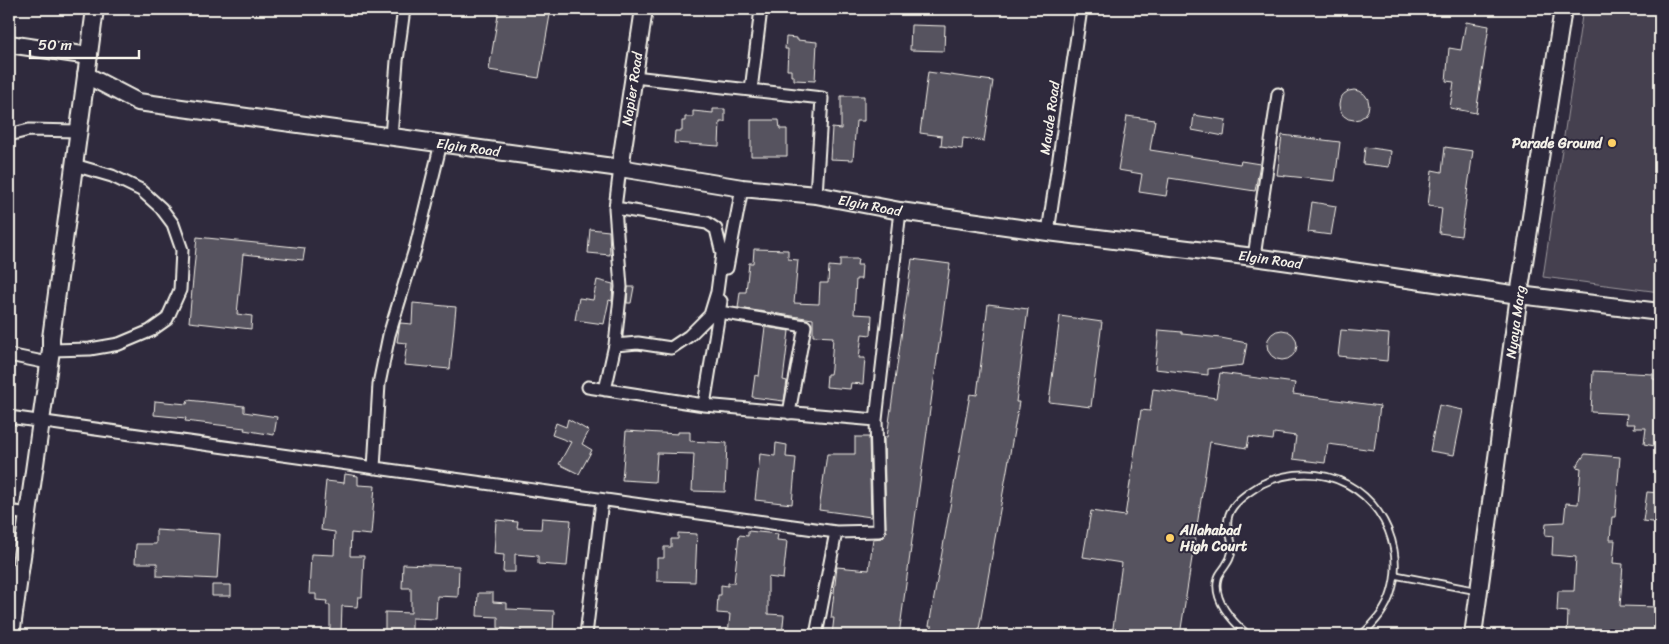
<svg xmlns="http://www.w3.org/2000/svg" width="1669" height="644" viewBox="0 0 1669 644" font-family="Sriracha,sans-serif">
  <rect width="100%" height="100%" fill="#2f2a3d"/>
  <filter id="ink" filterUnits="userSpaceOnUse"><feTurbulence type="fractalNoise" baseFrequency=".02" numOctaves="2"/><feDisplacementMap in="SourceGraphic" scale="10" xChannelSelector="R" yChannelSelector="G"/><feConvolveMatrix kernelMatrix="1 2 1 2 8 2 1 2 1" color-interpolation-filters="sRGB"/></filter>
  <g filter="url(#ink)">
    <path fill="#454050" stroke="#9c989c" d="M1583,9h77v283l-117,-15z"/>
    <path fill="#56525f" stroke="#f4f1e8" d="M499,9h52l-12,69 -50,-8z
      M1466,22l23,4 -13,87 -26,-5 4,-26 -8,-1 3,-33 12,2z
      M911,25l34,1 -1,25 -34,-1z
      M786,37l11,1v2l20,2 -2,39 -21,-1v-4h-3v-6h-4l1,-21h-3z
      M928,72l65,9 -9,60 -21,-3 -1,11 -21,-3 1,-10 -22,-3z
      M1339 105a15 15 0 1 1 30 0a15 15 0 1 1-30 0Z
      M841,96h23v25h-8l-3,39 -23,-1 2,-31 9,1z
      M713,109h12v13h-5l-1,24 -45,-3 1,-12h7v-10h3v-4h8v-6l20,2z
      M1194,115l32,5 -2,16 -32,-6z
      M1127,116l28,4 -5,30 90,14 1,-3 19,3 -5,27 -86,-13 -3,18 -27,-4 3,-18 -24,-4z
      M751,120h28l1,9h7v27h-36z
      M1282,135l58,7 -5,39 -58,-6z
      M1365,147l26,4 -2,16 -26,-3z
      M1445,147l28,4 -12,85 -22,-3 3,-25 -14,-2 4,-36 10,2z
      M1312,202l24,4 -5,29 -23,-3z
      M590,229l19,2 1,24 -22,-2z
      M197,237l108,11 -2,12 -60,-6 -6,60 15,2 -1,13 -62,-7z
      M754,249l34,1v9l10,1 -4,43 25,1 1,-21h8l1,-17 11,1v-8h18l-1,6h5l-1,14h-5l-2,35 18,1 -1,20 -9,-1 -3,24h6l-2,26 -12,-1 -1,6 -24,-2 1,-13h3l1,-6 2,-31 -20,-1v-17l-75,-11 2,-16h6l3,-29h4z
      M912,259l38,5 -51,371h-67l2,-17h-3l6,-51 32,3 4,-31 9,-1 4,-7 -2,-94h3z
      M597,280l16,4 -1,17 -3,-1 -5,24 -29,-4 4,-22 14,2z
      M628,287h6l-3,16h-4z
      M413,303l43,4 -6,62 -46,-4 3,-22 -10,-1 2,-13 1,-6 12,1z
      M988,304l40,5 -12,93h3l-41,233h-47l1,-9h-3l41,-232 7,1z
      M1060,316l42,6 -11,85 -42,-5z
      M765,327l24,4 -6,49 4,1 -3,20 -32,-4 3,-22 4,1z
      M1159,330l23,2v2l39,4 26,5 -4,22 -35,4v6l-53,-6z
      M1341,330l48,4 -2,27 -49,-5z
      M1267 345a15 15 0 1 1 30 0a15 15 0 1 1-30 0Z
      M1593,371l60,3v5l7,1v67l-16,-3 2,-16h-12l1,-4h-9l1,-10 -36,-2z
      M1220,373l75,10 -2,11 87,12 -6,44 -46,-6 -3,19 -32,-4 3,-23 -22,-3 -1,7 -24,-3 -2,11 -37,-6 -30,193h-68l10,-72 -39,-6 8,-46 34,5 16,-106 9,1 3,-22 63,9z
      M188,400l56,6v6l33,5 -3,18 -30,-5 1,-2 -60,-7 1,-3 -32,-3 1,-14 32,3z
      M1439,405l24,5 -9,45 -24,-4z
      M568,419l21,12 -7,13 10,6 -13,24 -20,-10 12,-22 -19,-7 4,-12 10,4z
      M626,431l52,3v-2h12v9l37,2 -2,49 -33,-1 2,-37 -37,-1 -2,29 -33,-2z
      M855,437h14l2,80 -52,-7 8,-56h28z
      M776,443l11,2 -1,12 10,1 -4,46 -37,-4 5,-46 15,2z
      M1585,454l35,3 -5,60h-3l-2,23h5l-2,23 10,1 -3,42 40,1v14h-4v14h-89l1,-23 -11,-1 1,-20h16l2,-34 -24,-2 1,-19 -8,-1 1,-12 18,-1 2,-19 12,1 3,-36 -5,-1z
      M345,474l13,2v9l17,1 -4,49 -20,-2 -1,23h14l-2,41h-4l-1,10 -15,-1 -1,28 -11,-1v-28h-4l1,-4 -11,-1v-6h-7l2,-40 23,1 1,-23 -14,-2 5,-49 18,2z
      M1647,492l13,1v30l-17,-2z
      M542,518l29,2 -4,46 -29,-2v-8l-23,-2v18h-12l1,-17 -10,-1 2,-34 22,2 -1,6 24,1z
      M156,530l64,4 -3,45 -60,-3v-13h-22l1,-19h20z
      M748,531l30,3 -1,6 10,1 -4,38 -15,-2v37l16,1 -2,20h-54l2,-21 -13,-1 1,-18h3v-10l7,1v-3h6l5,-48 9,1z
      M678,533l19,1 -2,48 -38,-1v-23h7v-11h7v-8h7z
      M403,564l56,2 -1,31 -21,-1 -1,23 -24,-1v17h-20v-2h-7v-21l26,1v-25h-9z
      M212,585h19v11h-19z
      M478,593h15v9l14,1v6l47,2 -1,24h-25v-2h-7v-3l-23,-2v-11l-21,-1z"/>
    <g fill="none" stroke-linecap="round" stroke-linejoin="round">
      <defs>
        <path id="lane" d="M1395,575l83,16
          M1248,635c-15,-13 -36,-35 -30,-57 1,-5 6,-9 8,-13 3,-4 5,-9 6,-14 3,-13 -12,-26 1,-44 7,-10 19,-17 29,-23 14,-7 29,-10 44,-10 61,0 103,61 85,119 -5,17 -17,31 -30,42"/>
        <path id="street" d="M634,77l188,21 -6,97
          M751,90l10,-81
          M9,135l20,-5 49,1
          M391,137l6,-76 7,-52
          M615,208l6,79 -6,58
          M1048,232l33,-223
          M1254,257l24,-163
          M727,268l15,-80
          M719,312l86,14 -16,87
          M51,350l39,-1 29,-5 31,-13 17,-12 13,-29 2,-40 -9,-26 -12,-16 -20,-18 -29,-14 -38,-11
          M9,355l39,8
          M588,387l116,18 172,15
          M605,390l10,-45 23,-2 33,5 18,-12 21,-21 7,-23 5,-38 -6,-25 -9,-6 -92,-15 5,-40
          M704,405l17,-104
          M9,417l827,115 43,-1 -3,-111 24,-209
          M374,468l5,-84 10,-49 27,-89 25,-103
          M9,511l18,3
          M586,635l16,-134
          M816,635l20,-103"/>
        <g id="secondary">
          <path d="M9,44l80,12"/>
          <path id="s1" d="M86,75l52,27 482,66 122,20 74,7 84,16 148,21 206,25 265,38 141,17"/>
          <path id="s2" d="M620,168l24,-159"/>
          <path d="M11,635l40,-285v-12l44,-329"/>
          <path id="s3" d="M1473,635l46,-340 44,-286"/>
        </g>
      </defs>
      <use href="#lane" stroke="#f4f1e8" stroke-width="9"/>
      <use href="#street" stroke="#f4f1e8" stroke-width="15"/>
      <use href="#secondary" stroke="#f4f1e8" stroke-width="20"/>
      <use href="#lane" stroke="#2f2a3d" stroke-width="5.5"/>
      <use href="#street" stroke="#2f2a3d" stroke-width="11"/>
      <use href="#secondary" stroke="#2f2a3d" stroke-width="16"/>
    </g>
  </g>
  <g fill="#ffd166" stroke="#2f2a3d" stroke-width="2">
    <circle cx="1612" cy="143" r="5"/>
    <circle cx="1170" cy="538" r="5"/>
  </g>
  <g text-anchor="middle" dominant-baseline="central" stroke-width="4" stroke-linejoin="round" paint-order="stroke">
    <g font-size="14" fill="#f4f1e8" stroke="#2f2a3d">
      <text stroke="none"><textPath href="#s2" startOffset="80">Napier Road</textPath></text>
      <text transform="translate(1050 118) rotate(-82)">Maude Road</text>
      <text stroke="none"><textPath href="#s1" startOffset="392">Elgin Road</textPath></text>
      <text stroke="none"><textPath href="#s1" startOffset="798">Elgin Road</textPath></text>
      <text stroke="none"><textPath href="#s1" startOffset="1202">Elgin Road</textPath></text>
      <text stroke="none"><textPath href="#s3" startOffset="316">Nyaya Marg</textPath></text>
    </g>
    <g font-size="14" font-weight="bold" fill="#f4f1e8" stroke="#2f2a3d" text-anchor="end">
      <text x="1602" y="143">Parade Ground</text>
      <text x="1180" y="530" text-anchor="start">Allahabad<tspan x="1180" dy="16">High Court</tspan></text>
    </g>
  </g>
  <rect width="1669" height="644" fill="none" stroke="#2f2a3d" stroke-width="30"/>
  <rect x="15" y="15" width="1639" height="614" fill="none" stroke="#f4f1e8" stroke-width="2" filter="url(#ink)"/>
  <path d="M30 50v8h109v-8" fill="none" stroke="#f4f1e8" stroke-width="2.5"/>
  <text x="38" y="50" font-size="15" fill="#f4f1e8" stroke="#2f2a3d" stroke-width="4" paint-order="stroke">50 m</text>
</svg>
